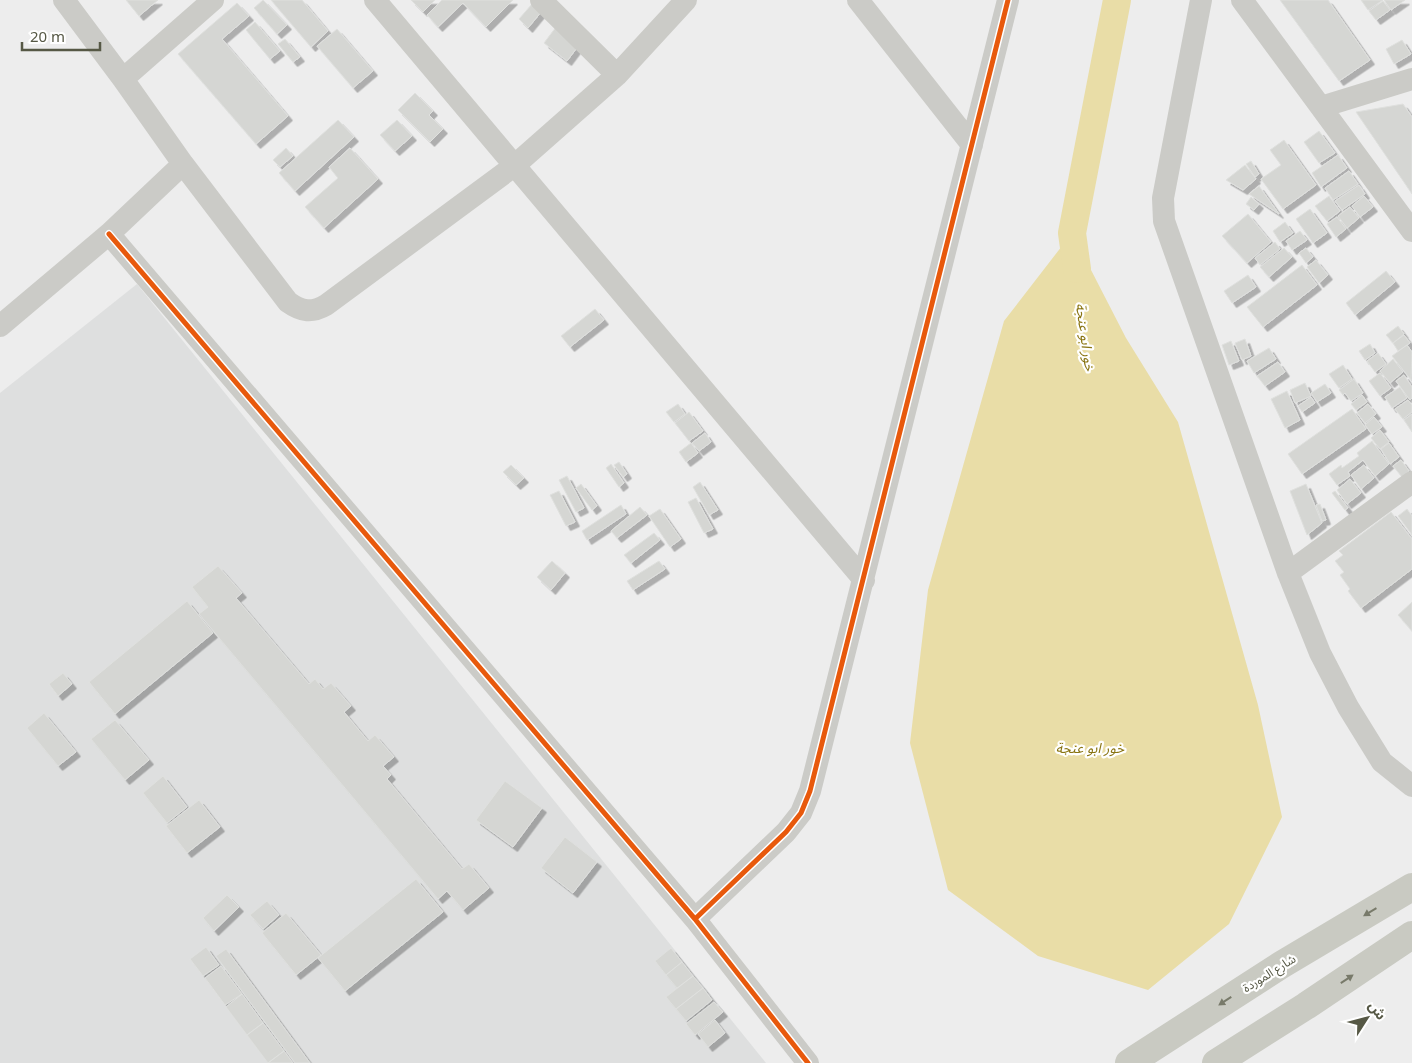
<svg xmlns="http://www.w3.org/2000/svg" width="1412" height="1063" viewBox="0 0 1412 1063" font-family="'Noto Sans','Noto Sans Arabic',sans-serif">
  <defs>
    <filter id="shadow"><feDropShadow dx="4.5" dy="4.5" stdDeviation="0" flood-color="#0004"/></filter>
  </defs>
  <rect width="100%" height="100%" fill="#ededed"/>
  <path fill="#dedfdf" d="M137,284l629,779h-766v-670z"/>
  <path fill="#e9dda7" d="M1072,233l54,105 52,84 80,283 24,112 -53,107 -81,66 -110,-34 -90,-66 -38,-147 18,-153 76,-269z"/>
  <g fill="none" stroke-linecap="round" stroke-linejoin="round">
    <path stroke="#e9dda7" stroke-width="28" d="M1077,269l-5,-36 45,-233"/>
  </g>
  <path fill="#d5d6d3" stroke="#dfe0de" filter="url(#shadow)" d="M126,0h32l-19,16z
    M263,0l24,25 -10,9 -23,-26z
    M271,0h31l26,31 -17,16z
    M411,0h24l-12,12z
    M442,0h71l-27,27 -23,-24 -25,24 -11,-12z
    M1280,0h48l42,60 -31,21z
    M1361,0h22l-15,10z
    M1384,0h21l-14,10z
    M1383,1l7,9 -14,10 -7,-9z
    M237,3l12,13 -27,23 66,77 -32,28 -78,-90z
    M532,4l10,7 -14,17 -9,-9z
    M255,22l25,29 -10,8 -24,-29z
    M556,27l23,18 -12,16 -23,-18z
    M337,29l36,42 -20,17 -36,-42z
    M285,39l15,18 -7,5 -15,-18z
    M1402,40l9,14 -17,10 -8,-15z
    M415,93l18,18 -4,4 14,14 -13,13 -32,-32z
    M1403,104l9,13v77l-56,-82z
    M338,120l16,17 -59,54 -16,-18z
    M397,120l15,16 -17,15 -15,-16z
    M1319,131l16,22 -16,10 -15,-21z
    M1284,140l32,45 -33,24 -22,-30 20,-14 -11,-15z
    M286,148l7,8 -13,11 -7,-7z
    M350,148l28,31 -54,49 -19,-21 33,-29 -9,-11z
    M1338,155l9,13 -26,19 -9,-14z
    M1251,161l8,13 -4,3 -9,-13z
    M1245,165l11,14 -13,11 -17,-10z
    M1349,171l9,13 -25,16 -8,-12z
    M1359,185l6,9 -23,16 -7,-9z
    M1259,186l20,28 -30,-20z
    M1329,196l11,15 -13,10 -12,-15z
    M1364,196l9,11 -13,10 -8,-11z
    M1251,197l8,7 -5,6 -8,-6z
    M1350,207l9,11 -12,10 -9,-12z
    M1310,209l17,24 -14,10 -17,-24z
    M1248,214l23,28 -24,21 -25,-27z
    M1337,217l9,12 -10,8 -9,-13z
    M1285,222l8,11 -13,9 -7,-11z
    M1300,231l7,9 -15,10 -6,-9z
    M1275,242l5,7 -20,16 -5,-7z
    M1284,248l8,9 -23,20 -9,-10z
    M1306,248l7,9 -7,6 -7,-10z
    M1316,260l12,15 -9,8 -12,-16z
    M1302,265l15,20 -54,42 -16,-20z
    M1386,271l9,11 -40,33 -9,-12z
    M1248,275l8,12 -24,16 -8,-12z
    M595,309l9,11 -34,27 -9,-11z
    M1398,326l6,8 -11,9 -7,-8z
    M1404,335l6,8 -12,8 -5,-8z
    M1245,339l6,17 -9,4 -7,-17z
    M1231,341l8,20 -10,4 -7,-20z
    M1370,344l5,9 -10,7 -6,-9z
    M1407,345l5,7 -1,28 -19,-24z
    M1269,348l7,11 -22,14 -7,-12z
    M1378,353l8,11 -11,8 -8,-11z
    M1393,359l10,13 -13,11 -10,-12z
    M1278,362l7,10 -20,14 -8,-10z
    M1343,365l9,14 -13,9 -10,-14z
    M1380,373l11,15 -11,8 -11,-15z
    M1404,375l8,12v11l-2,2 -14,-19z
    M1354,379l9,14 -12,8 -6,-8 -2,2 -4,-5z
    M1305,383l6,13 -16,7 -5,-13z
    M1325,384l6,9 -14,9 -6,-9z
    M1400,387l7,11 -15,10 -7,-11z
    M1287,391l13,29 -15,8 -14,-29z
    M1362,395l5,7 -11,8 -5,-6z
    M1311,397l4,6 -13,9 -4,-6z
    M1408,400l4,5v7l-9,7 -8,-10z
    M678,404l7,10 -11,8 -8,-10z
    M1368,404l8,10 -11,9 -8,-10z
    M1352,409l14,20 -64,45 -14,-20z
    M689,412l14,19 -14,10 -14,-18z
    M1412,414v18l-8,-12z
    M1374,417l8,10 -10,7 -7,-9z
    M1380,430l9,12 -9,7 -9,-11z
    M705,433l6,9 -12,9 -7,-8z
    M1372,441l17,23 -14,12 -12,-16 -15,12 2,4 -13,9 -8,-11 12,-9 1,3 17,-12 -2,-3z
    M691,443l7,10 -12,9 -7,-10z
    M1389,443l10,14 -9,7 -9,-15z
    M1401,460l8,11 -7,6 -9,-11z
    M619,462l8,12 -4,3 -9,-12z
    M611,464l13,19 -5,4 -13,-19z
    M511,465l13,13 -8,7 -13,-13z
    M1364,465l10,13 -13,11 -10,-14z
    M567,476l17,32 -8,4 -17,-32z
    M1350,479l11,14 -14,11 -10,-14z
    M700,482l18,28 -9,5 -16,-28z
    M581,484l16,22 -5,4 -16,-22z
    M1306,484l16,39 -15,12 -17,-44z
    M559,491l16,31 -9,4 -16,-31z
    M1335,491l13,17 -3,2 -13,-17z
    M696,498l17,31 -9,4 -16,-31z
    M1320,504l6,16 -4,1 -6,-16z
    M621,505l5,9 -39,26 -5,-9z
    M640,507l7,8 -30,23 -6,-7z
    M660,509l21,30 -11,8 -21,-31z
    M1407,509l5,7v19l-14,-19z
    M1391,512l21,27v30l-51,39 -13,-17 2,-2 -10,-14 4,-3 -9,-11 8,-6 -4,-4z
    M654,533l6,7 -29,23 -7,-8z
    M552,561l13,12 -14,17 -14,-13z
    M659,561l6,8 -32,21 -6,-9z
    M218,566l24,27 -6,5 73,86 6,-5 8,10 8,-6 20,23 -7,6 24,29 7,-6 19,22 -11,9 8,9 -4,4 75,90 7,-5 20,24 -26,22 -16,-19 -9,8 -239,-285 9,-7 -16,-20z
    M187,601l26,32 -98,81 -26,-32z
    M1412,602v29l-14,-16z
    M63,673l9,11 -14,12 -9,-12z
    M44,713l32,39 -18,14 -31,-38z
    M115,720l34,40 -24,20 -34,-41z
    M163,776l24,31 -20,16 -24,-30z
    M505,781l37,27 -29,39 -37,-27z
    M199,800l21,27 -33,26 -21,-27z
    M565,837l32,25 -24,31 -32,-25z
    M416,879l27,33 -98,79 -27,-33z
    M227,895l12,12 -25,24 -11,-13z
    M267,901l12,14 -16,14 -13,-14z
    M286,913l35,42 -25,20 -34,-42z
    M206,947l13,18 -16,11 -13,-17z
    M671,948l11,14 -16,13 -11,-14z
    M226,949l84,114h-15l-79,-107z
    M682,962l11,14 -16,12 -11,-13z
    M221,966l21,28 -17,11 -20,-27z
    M693,976l10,12 -27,21 -10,-12z
    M703,988l9,12 -26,21 -10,-12z
    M242,994l21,29 -16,12 -21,-28z
    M714,1002l9,10 -28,23 -9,-11z
    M715,1020l10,13 -17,14 -10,-13z
    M263,1023l21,28 -16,12 -21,-28z
    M284,1051l9,12h-25z"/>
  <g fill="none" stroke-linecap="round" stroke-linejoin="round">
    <path stroke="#cbcbc7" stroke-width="22" d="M64,0l59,79 60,85 105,138c14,10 24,11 38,3l188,-139 103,-91 69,-75
      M375,0l489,580
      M541,0l76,75
      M858,0l114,145
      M1201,0l-38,198 1,23 124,352 32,80 28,54 34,55 30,24
      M1242,0l170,231
      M123,79l90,-79
      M1321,107l91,-28
      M109,234l586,685 113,144
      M0,326l109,-92 74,-70
      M1288,573l124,-91
      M695,919l91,-87 15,-19 9,-22 198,-791"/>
    <path stroke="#c9cac2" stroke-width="28" d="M1129,1063l152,-98 131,-78
      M1216,1063l90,-57 106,-71"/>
    <defs>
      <path id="cycleway" d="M109,234l586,685 113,144
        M695,919l91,-87 15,-19 9,-22 198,-791"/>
    </defs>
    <use href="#cycleway" stroke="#fff" stroke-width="8"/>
    <use href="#cycleway" stroke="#e8590c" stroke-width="5"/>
  </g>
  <defs><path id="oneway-solid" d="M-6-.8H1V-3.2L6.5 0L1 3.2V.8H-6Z" transform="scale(1.25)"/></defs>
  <g fill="#787a6a">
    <use href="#oneway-solid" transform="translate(1370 912) rotate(149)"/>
    <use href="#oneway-solid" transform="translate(1347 979) rotate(-34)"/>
    <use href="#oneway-solid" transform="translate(1225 1001) rotate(147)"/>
  </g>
  <g text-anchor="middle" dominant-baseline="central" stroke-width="4.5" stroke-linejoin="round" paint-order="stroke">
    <g font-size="12" fill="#565845" stroke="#fff">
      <text transform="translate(1269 973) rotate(-32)">شارع الموردة</text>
    </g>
    <g font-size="14" font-style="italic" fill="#897412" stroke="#fff">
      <text transform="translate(1086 337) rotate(82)">خور ابو عنجة</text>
      <text x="1090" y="747">خور ابو عنجة</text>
    </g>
  </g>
  <g transform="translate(1367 1018) rotate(54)" stroke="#ffffff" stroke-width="4" paint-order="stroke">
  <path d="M0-4L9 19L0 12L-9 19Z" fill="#565845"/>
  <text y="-8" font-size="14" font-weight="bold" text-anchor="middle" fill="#565845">ش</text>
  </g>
  <path d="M22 42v8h78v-8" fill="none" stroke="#565845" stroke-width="2.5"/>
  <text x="30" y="42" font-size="15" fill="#565845" stroke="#ffffff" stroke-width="4" paint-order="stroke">20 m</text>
</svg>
